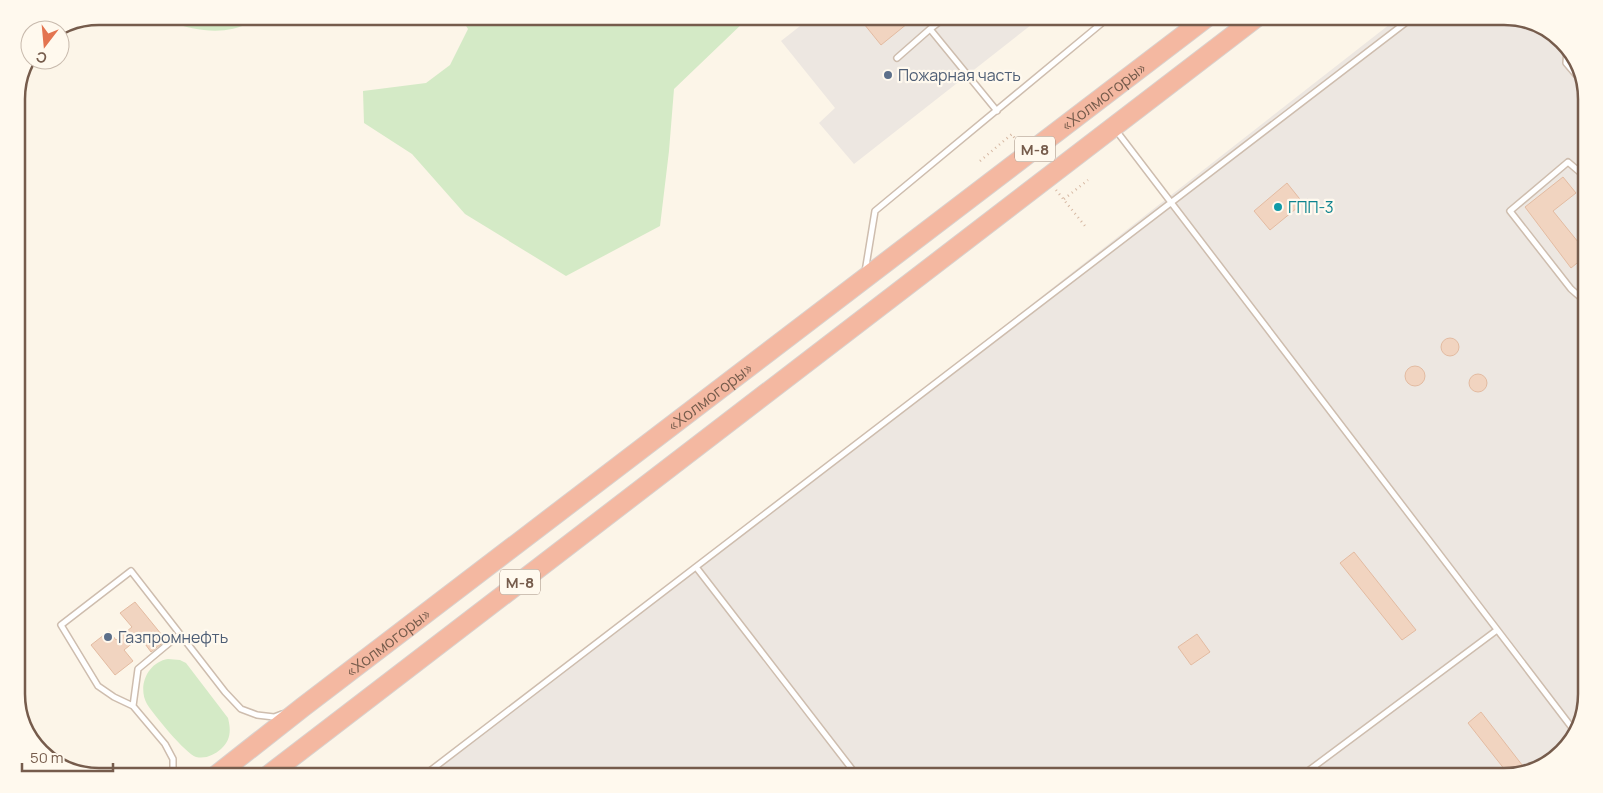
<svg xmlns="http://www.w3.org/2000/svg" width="1603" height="793" viewBox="0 0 1603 793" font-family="Manrope,sans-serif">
  <rect width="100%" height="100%" fill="#fcf5e8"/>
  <path fill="#ede7e1" d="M1504,16l36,9 33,28 14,41v600l-9,36 -28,33 -46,14h-1077l972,-760z
    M1040,18l-186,146 -35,-41 16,-15 -54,-67 28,-22z"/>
  <path fill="#d4eac6" d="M746,20l-72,69 -5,62 -9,75 -94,50 -101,-62 -53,-60 -48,-31 -1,-32 63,-8 24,-18 18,-36 -5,-8z
    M170,22h81c-26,14 -54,9 -81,0z
    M168,659l12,1 6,3 42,55c3,12 3,22 -7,31 -7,6 -15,10 -25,8 -10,-3 -43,-43 -49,-53 -10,-18 1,-42 21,-45z"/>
  <path fill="#f1d4c0" stroke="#e3bba1" d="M860,19h53l-32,26z
    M1563,177l13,16 -23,18 34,42v2l-16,13 -46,-61z
    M1287,183l16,20 -33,27 -16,-19z
    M1441 347a9 9 0 1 1 18 0a9 9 0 1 1-18 0Z
    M1405 376a10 10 0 1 1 20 0a10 10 0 1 1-20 0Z
    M1469 383a9 9 0 1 1 18 0a9 9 0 1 1-18 0Z
    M1354,552l62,78 -14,10 -62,-77z
    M135,602l31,38 -15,12 -11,-15 -16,13 9,11 -18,14 -24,-30 18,-14 7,9 16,-13 -12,-14z
    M1197,634l13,18 -19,13 -13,-18z
    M1481,712l45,58 -17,5 -41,-52z"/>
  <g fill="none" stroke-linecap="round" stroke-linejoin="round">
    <defs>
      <path id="lane" d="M943,19l-13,10 67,82
        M1567,48l-1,15 17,20
        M897,58l33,-29
        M1115,129l461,604
        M1587,170l-5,4 -14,-12 -58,49 61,78 16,14
        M865,272l10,-61 233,-193
        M696,567l162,210
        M133,706l-19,-9 -16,-11 -37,-61 70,-54 49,63
        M173,777v-18l-8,-15 -32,-38 5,-37 42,-35 45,58 16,17 16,6 17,2 8,-3
        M422,777l991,-760
        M1300,777l197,-147"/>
      <g id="highway">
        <path id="s1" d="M214,777l89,-70 903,-689"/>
        <path d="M266,777l991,-760"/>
      </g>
    </defs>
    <use href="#lane" stroke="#cebdae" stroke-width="8"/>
    <use href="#highway" stroke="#d9d1cd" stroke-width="21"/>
    <path stroke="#d6b8a3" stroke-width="2.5" stroke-dasharray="1 4" stroke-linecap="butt" d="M980,161l32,-27 6,9
      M1056,190l29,36
      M1064,199l24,-19"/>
    <use href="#lane" stroke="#fff" stroke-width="5"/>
    <use href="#highway" stroke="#f4b8a1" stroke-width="19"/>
  </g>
  <g fill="#5c6f8a" stroke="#fff9ee" stroke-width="2">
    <circle cx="888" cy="75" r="5"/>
    <circle cx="108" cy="637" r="5"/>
  </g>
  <circle fill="#0f9aa8" stroke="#fff9ee" stroke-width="2" cx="1278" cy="207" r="5"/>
  <g text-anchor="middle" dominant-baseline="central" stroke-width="4.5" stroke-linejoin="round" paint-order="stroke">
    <g fill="#fff9ee" stroke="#9f8b7d" stroke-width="1">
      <rect x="1015" y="136.5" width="40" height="25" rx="4"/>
      <rect x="500" y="569.5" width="40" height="25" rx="4"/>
    </g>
    <g font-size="15" font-weight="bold" fill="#765c4c">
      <text x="1035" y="149">М-8</text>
      <text x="520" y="582">М-8</text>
    </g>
    <g font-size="16" fill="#4e5e75" stroke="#fff9ee" text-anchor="start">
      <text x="898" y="75">Пожарная часть</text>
      <text x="118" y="637">Газпромнефть</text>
    </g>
    <g font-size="16" fill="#765c4c" stroke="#fff9ee">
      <text stroke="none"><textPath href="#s1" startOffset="1120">«Холмогоры»</textPath></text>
      <text stroke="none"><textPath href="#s1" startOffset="625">«Холмогоры»</textPath></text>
      <text stroke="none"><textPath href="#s1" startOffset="220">«Холмогоры»</textPath></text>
    </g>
    <g font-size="16" fill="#0d838f" stroke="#fff9ee" text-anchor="start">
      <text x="1288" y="207">ГПП-3</text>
    </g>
  </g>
  <path d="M0 0H1603V793H0ZM99 25H1504A74 74 0 0 1 1578 99V694A74 74 0 0 1 1504 768H99A74 74 0 0 1 25 694V99A74 74 0 0 1 99 25Z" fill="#fff9ee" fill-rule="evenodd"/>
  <path fill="none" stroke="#765c4c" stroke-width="2.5" d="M99 25H1504A74 74 0 0 1 1578 99V694A74 74 0 0 1 1504 768H99A74 74 0 0 1 25 694V99A74 74 0 0 1 99 25Z"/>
  <g transform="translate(45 45) rotate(196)"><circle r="24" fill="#fff9ee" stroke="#c8baad"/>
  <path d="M0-4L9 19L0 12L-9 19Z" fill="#e37450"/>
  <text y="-8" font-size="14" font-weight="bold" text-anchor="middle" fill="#765c4c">С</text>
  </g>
  <path d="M22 763v8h91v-8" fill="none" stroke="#765c4c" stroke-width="2.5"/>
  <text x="30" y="763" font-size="15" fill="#765c4c" stroke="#fff9ee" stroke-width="4" paint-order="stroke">50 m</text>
</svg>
